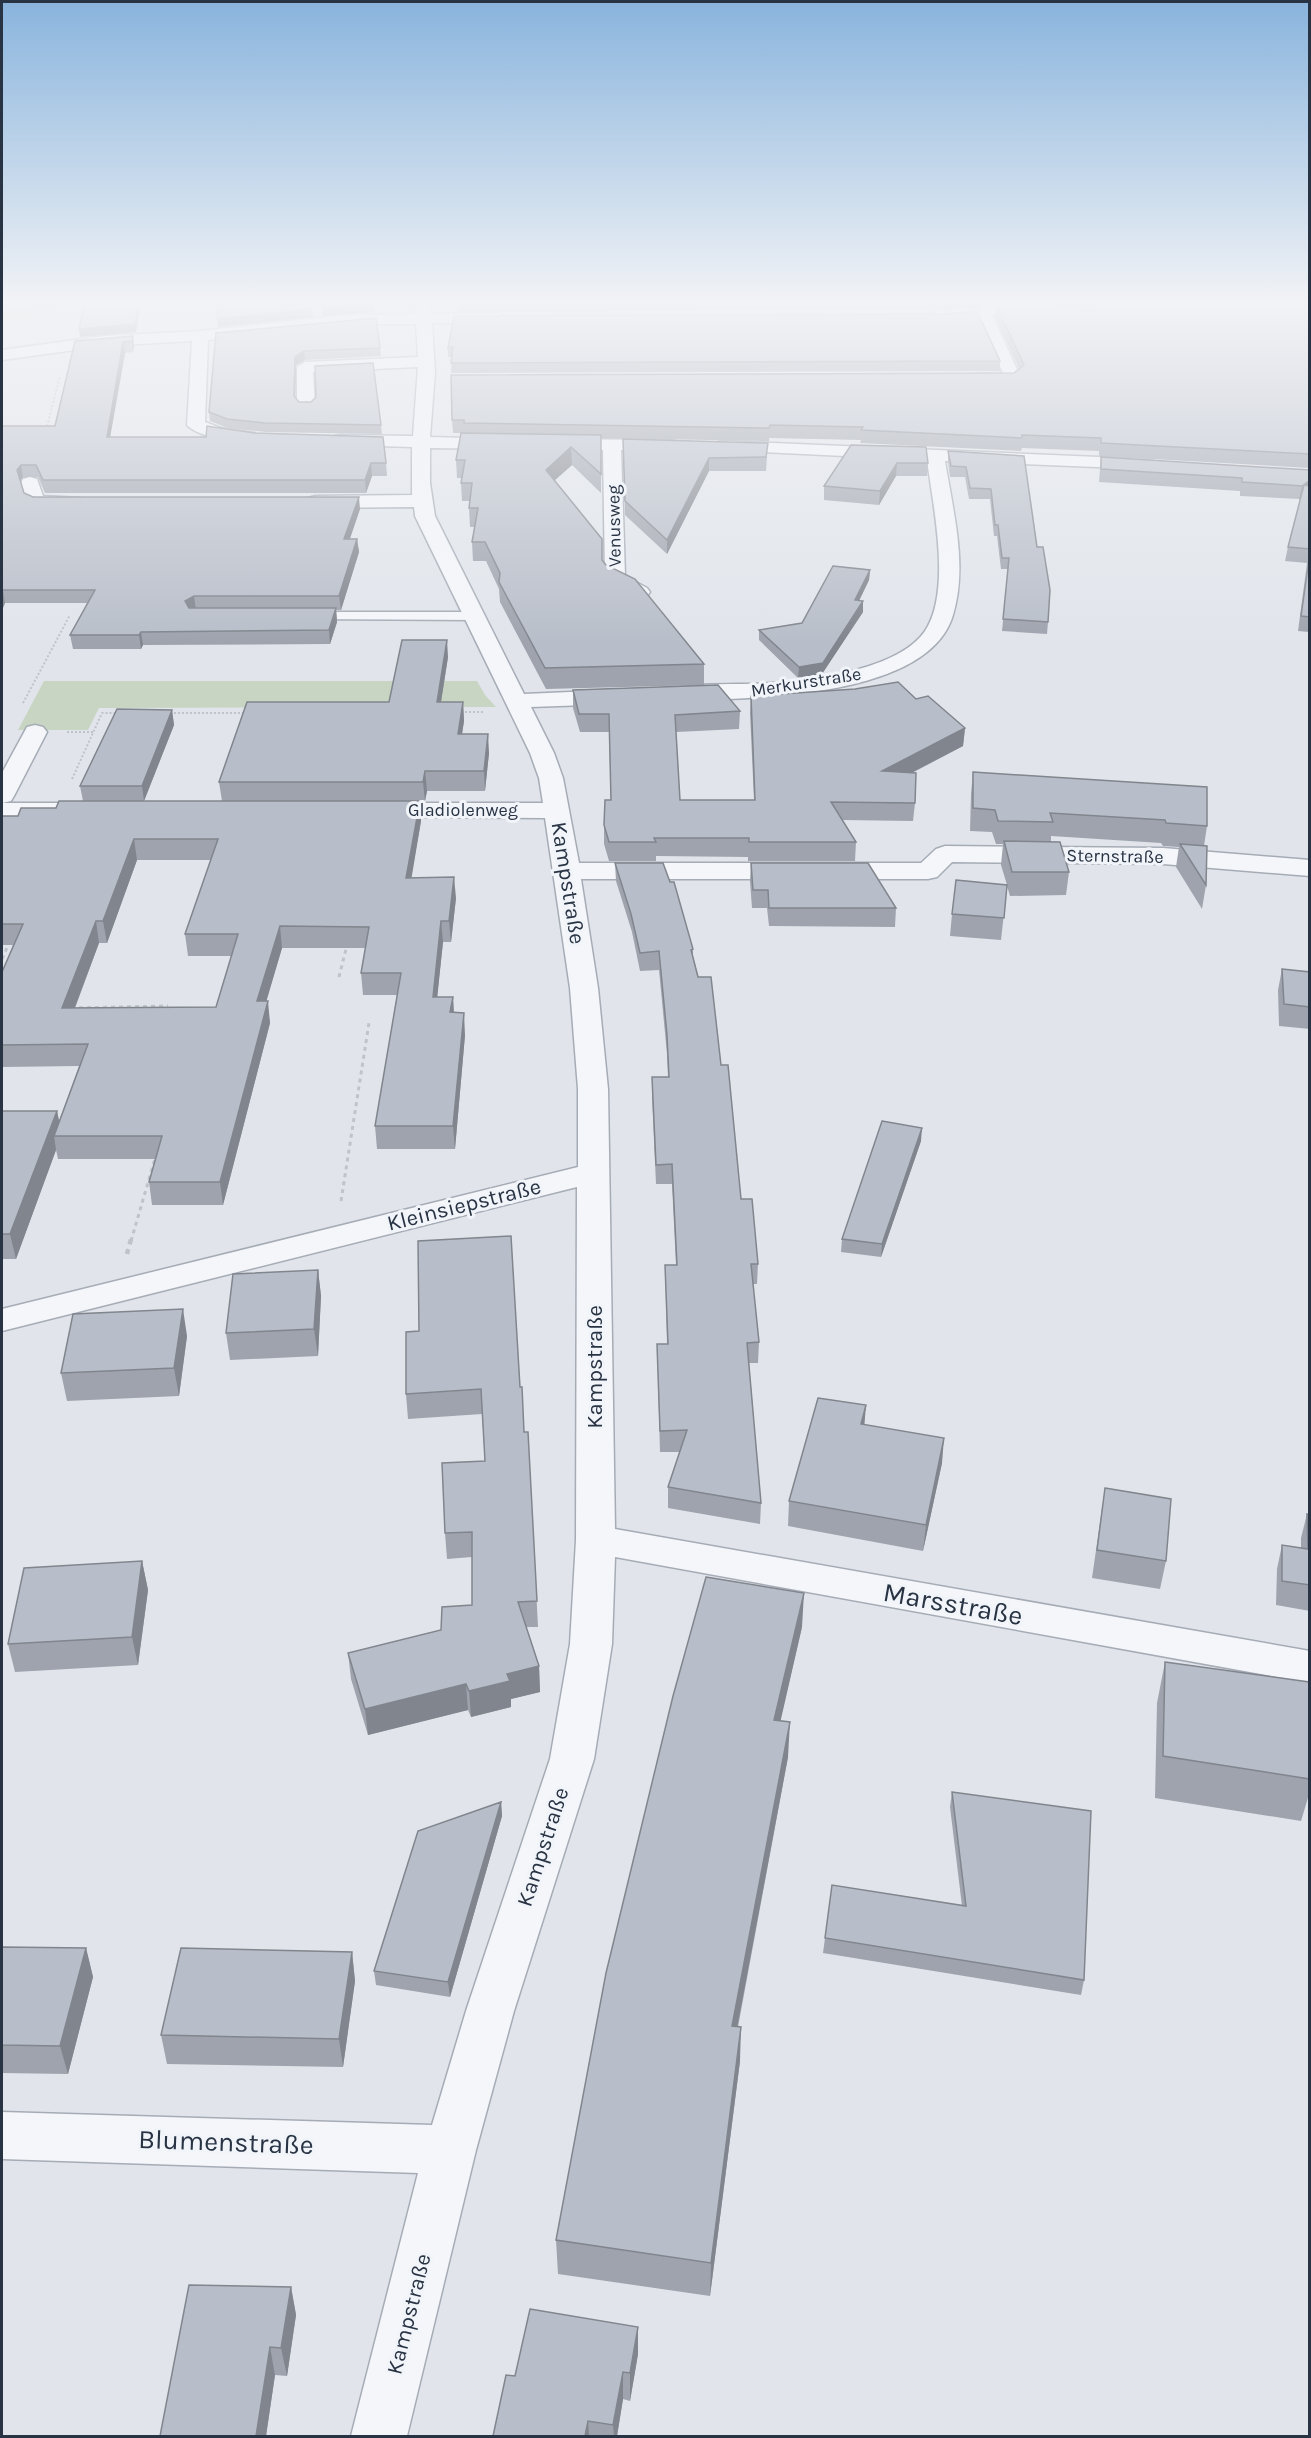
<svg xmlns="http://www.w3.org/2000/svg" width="1311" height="2438" viewBox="0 0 1311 2438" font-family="Karla,sans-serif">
  <rect width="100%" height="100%" fill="#e1e5eb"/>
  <path fill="#c7d5c2" d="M55,302h50l-74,10 6,7 -35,3v-12z
    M44,681h433l8,14 11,12 -397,1 -11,22h-70z"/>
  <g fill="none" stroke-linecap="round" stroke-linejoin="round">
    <defs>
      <path id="service" d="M307,612h167l7,4 -7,4 -172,-1 -2,-3 2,-3z"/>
      <path id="minor" d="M415,302h15l1,12 68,-1 8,5 -8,5h-67l3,49 -5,65 74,2 6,1 3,4 -3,4 -6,1 -74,-1v35l5,33 89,178 92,-4 8,2 3,5 -3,5 -8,2 -85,3 23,46 9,25 16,85h342l15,-14 9,-3 218,2 147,12v16l-147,-12 -211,-2 -15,15 -9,2h-347l17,109 10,101 7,440 695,122v32l-695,-126 -3,87 -18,115 -80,252 -38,139 -69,286h-56l67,-263 -416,-14v-47l430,13 34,-114 84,-252 20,-115 6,-104 1,-353 -575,144v-22l576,-142v-78l-8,-101 -25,-170 -170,-1 -9,-2 -3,-5 3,-5 9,-2h168l-4,-25 -9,-25 -115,-237 -1,-9 -99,1 -7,-2 -2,-4 2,-4 7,-2 97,-1v-48l-72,-2 -6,-1 -3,-4 3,-4 6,-1 73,1 5,-69 -105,5 2,33 -3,4h-12l-3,-4v-38l8,-5 113,-5 -2,-33 -72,1 -136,15 -3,82 16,6 34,5 3,4 -3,4c-14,3 -58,-4 -68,-16l5,-84 -88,5 -102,14v-10l102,-14 96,-5 144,-16 71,-1z
        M1007,302l34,1 8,5c-7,7 -44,4 -57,7l29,63 -8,5 -45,-1 -2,-4 2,-4 35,-1 -25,-55 -43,3 -8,-5 8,-5 38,-2z
        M556,439l113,1 6,1 3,4 -3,4 -6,1h-48l4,126 22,12 3,4 -3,4c-13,4 -34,-6 -42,-17l-2,-129 -53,-2 -3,-4 3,-4z
        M724,441l422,18 6,1 3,4 -3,4 -6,1 -201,-8c8,50 23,104 8,154 -25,84 -202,83 -273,86l-8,-2 -3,-5 3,-5c30,-7 69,-4 100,-6 43,-3 127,-14 153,-52 27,-40 8,-126 2,-171l-209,-10 -3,-4 3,-4z
        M30,477l7,2 6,17 38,2 2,4 -2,4 -7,2 -46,-3 -7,-22 2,-4z
        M35,725l8,2 4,5 -33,64 -3,5 -9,2v-30l25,-46z
        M66,803l9,3 4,5 -4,5 -9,3 -64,-1v-15z"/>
    </defs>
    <use href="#service" stroke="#a6acb6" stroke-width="3"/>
    <use href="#minor" stroke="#a6acb6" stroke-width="3"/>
    <path stroke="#bfc3ca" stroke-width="2" stroke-dasharray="2 2" stroke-linecap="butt" d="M135,307l31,-5
      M687,317l10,-15
      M810,317l9,-15
      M562,318l14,-16
      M46,430l14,-54
      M23,703l47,-88
      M461,712h22
      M170,713h76
      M67,732h26
      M72,779l30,-66h18"/>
    <path stroke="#bfc3ca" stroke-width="3" stroke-dasharray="4 4" stroke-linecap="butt" d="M2,959l8,-18
      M339,977l8,-32
      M71,1008l97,-2
      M341,1201l28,-178
      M131,1241l25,-86"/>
    <path stroke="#bfc3ca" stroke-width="4.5" stroke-dasharray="5 5" stroke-linecap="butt" d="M127,1254l4,-15"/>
    <use href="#service" fill="#f4f6f9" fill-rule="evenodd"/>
    <use href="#minor" fill="#f4f6f9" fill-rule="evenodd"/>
  </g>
  <path fill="#9ea3ad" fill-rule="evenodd" d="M457,302h538l-22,5 -29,2 -487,3z
    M1074,302h236v166l-211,-12v-5l-77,-3 -1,3 -161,-8 1,-3 -92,-2v3l-168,-3v55l-29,-28 -17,15 51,85 98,99v21l-158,4 -46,-87 -1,-13 -13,-28h-13l-1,-19 3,-15h-5l-1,-19v-7h-7l-1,-18 1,-5h-5l-1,-18 8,-27h-11l-1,-13 562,-47 5,-4 -24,-52 1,-12 117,2 2,-1 -3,-2z
    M216,333l164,15 1,8 -76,4 -9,5 -1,32 4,5 82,23 1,9 -116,-2 -38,-4 -18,-7 -1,-9z
    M133,336l1,11 -1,5 -8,1 -15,84 276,26 1,13h-15l-6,17h-321l-7,-16h-15l-3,4 4,12 9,4 327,12 -10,30h7l2,13 -18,58h-5l1,12 -7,22 -187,1 -2,4h-68l-3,-14 17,-32h-82l-3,7v-184h53l20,-85z
    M448,348l552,13v10l-549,2 1,-16h-4z
    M623,439l144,17 -1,15h-57l-42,83 -42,-39z
    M851,445l77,18 -1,13h-31l-17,29 -55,-5v-14z
    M948,451l76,5 24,166 -1,12 -45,-3 6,-62h-7l-4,-33h-3l-4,-37h-21l-4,-22h-15l-2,-16z
    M1101,457l209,13v172h-2l1,-10 -11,-1 9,-68 -22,-2 3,-14 12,-48 -60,-3v-5l-141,-9z
    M870,570l-1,10 -10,21h4v11l-41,62 -24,4 -39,-38v-10l43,-7z
    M448,657l-7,45h22l1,19 -2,13 27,19 -4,38h-58l-2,10h-41h36l1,20 -10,57 45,20 -5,44h-8l-6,55h16l1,16 11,22 -10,114h-78l-2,-23 22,-131h-34l-2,-22 5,-25h-84l-16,53 4,22 -47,182h-71l-3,-23 6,-23h-97l-2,-9 -40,109h-14v-148h55l2,10 20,-55 -77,1v-95l11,-27h-11v-129h16l38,-8 27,-7 -3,-15 92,-76 2,15 -30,76h78l-3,-19 170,-80zM137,860h74l-26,74 3,22h44l-16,51 -141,1 24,-65h8z
    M573,690l167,21 -1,18 -63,3 4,68h74l-4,-87 1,-17 165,3 49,29 -2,18 -51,27 3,30 -2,18 -71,-1 14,22 -1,19h-107v-4l-92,-1v5h-47l-5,-17v-19l7,-25 -2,-68h-29l-7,-24z
    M973,772l234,54 -3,20 2,39 -4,24 -26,-42 3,-20 -16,-1 -2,-3 -110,-7v6l18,30 -3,23 -56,1 -3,-10 -6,54 -51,-4 2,-22 55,-29 -6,-20 2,-21h-7l-4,-12 -22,-1 1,-37z
    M615,863l78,86v7l28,109 20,134 17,65 -1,20h-4l6,58 -1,21h-9l12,140 -1,21 -92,-16v-21l12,-35h-20l-3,-108h10l-2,-79h11l-4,-81h-16l-4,-87v-20h16l-1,-23 -8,-84 -19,1 -8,-39 -16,-51z
    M751,863l145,45 -1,19 -126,-1 -2,-18h-15l-2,-27z
    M1282,969l28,3v57l-31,-3 -1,-36z
    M921,1141l-40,116 -40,-5 1,-13z
    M318,1270l3,26 -3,60 -88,4 -4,-27z
    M187,1336l-8,60 -112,5 -6,-28z
    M520,1387l4,45h4l10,195h-12l13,39 1,26 -29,7v8l-40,10 -3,-7 -100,25 -17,-56 -3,-26 93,-23 31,-25v-48l-25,2 -2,-26 40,-72 -3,-47 -74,5 -2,-25z
    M864,1425l78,38 -19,88 -135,-25 1,-25z
    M1105,1488l61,73 -6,28 -68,-11z
    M1307,1514l3,1v96l-34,-6 1,-36 5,-24 19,3v-10z
    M142,1561l6,29 -10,75 -123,7 -7,-28z
    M802,1627l-22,94 8,36 -50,270 2,34 -30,235 -152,-22 -2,-34z
    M1165,1662l145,37v92l-9,30 -146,-23 2,-95z
    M952,1792l132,188 -3,15 -258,-42 2,-15 137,-32 -12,-99z
    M501,1802l1,14 -52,181 -74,-12 -2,-14z
    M2,1947l84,1 7,29 -25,97 -66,-1z
    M352,1952l3,29 -12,86 -176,-3 -6,-29z
    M291,2287l5,28 -9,61 -12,-1 -9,61h-106z
    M638,2327v27l-8,47 -7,-2 -6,37h-124l22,-60z"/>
  <path fill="#81858d" d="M139,302l1,8 -4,22 -56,5 -1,-8z
    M944,302h51l-22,5 -29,2z
    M374,304l1,8 -52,4v-8z
    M312,309l1,8 -95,10 -1,-8z
    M133,336l1,11 -1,5 -1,-11z
    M123,342l2,11 -17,96 -1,-12z
    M304,351l1,9 -9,5 -1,40 -1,-9 1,-39z
    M571,447l1,18 -26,23v-18z
    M709,458v13l-42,83v-14z
    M371,463l1,13 -6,17 -1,-13z
    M897,463l-1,13 -17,29 1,-14z
    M21,465l2,12 -4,5 -2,-12z
    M1310,480v12l-11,8 3,-14z
    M359,497l1,12 -15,43 -1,-13z
    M357,539l2,13 -18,58 -2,-14z
    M870,570l-1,10 -15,31 1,-11z
    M3,590l2,13 -3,7v-18z
    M194,596l2,14 -9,5 -2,-14z
    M863,601v11l-41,62 -24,4 1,-11z
    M336,608l1,14 -7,22 -1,-14z
    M141,632l2,13 -2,4 -2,-14z
    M447,640l1,17 -10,64 -1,-19z
    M463,702l1,19 -5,32 -1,-19z
    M172,710l2,15 -30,76 -2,-15z
    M965,728l-2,18 -83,43 2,-18z
    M488,734l1,19 -4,38 -1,-20z
    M425,771l2,20 -2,10 -2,-19z
    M420,801l1,20 -13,78 -2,-21z
    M134,839l3,21 -30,83 -4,-22z
    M454,877l2,21 -5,44 -2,-21z
    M96,921l3,22 -33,88 -4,-23z
    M441,921l2,21 -8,77 -2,-22z
    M280,926l2,22 -22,75 -3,-22z
    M453,997l1,22 -4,-7z
    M268,1001l2,22 -47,182 -3,-23z
    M464,1013l1,22 -10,114 -2,-23z
    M57,1111l5,24 -8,1 2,14 -40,109 -6,-25z
    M922,1128l-1,13 -40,116 1,-13z
    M318,1270l3,26 -3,60 -4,-27z
    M183,1309l4,27 -8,60 -5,-28z
    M866,1405l-2,25 -3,-6z
    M944,1438l-2,25 -19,88 3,-26z
    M142,1561l6,29 -10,75 -6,-28z
    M804,1593l-2,34 -29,127 1,-34z
    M539,1666l1,26 -29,7v8l-40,10 -2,-26 38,-17z
    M466,1684l2,26 -100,25 -3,-26z
    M790,1722l-2,35 -57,303 1,-34z
    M501,1802l1,14 -52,181 -2,-15z
    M86,1948l7,29 -25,97 -8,-28z
    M352,1952l3,29 -12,86 -4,-28z
    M741,2027l-1,34 -30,235 1,-33z
    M291,2287l5,28 -9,61 -6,-28z
    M638,2327v27l-8,47v-28z
    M270,2347l5,28 -9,61h-10z
    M623,2372v27l-6,37h-3l-1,-11z
    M588,2421l1,15h-4z"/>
  <path fill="#b8bec9" stroke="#81858d" stroke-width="1.5" fill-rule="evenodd" d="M85,302h35l3,3 16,-3 -4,22 -56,5z
    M218,302h83l11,7 -95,10z
    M323,302h51v2l-51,4z
    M1119,302h191v152l-209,-11v-5l-79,-3v3l-161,-8 2,-3 -93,-2 -1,3 -305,-5v-3h-12l-1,-45 563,-2 10,-8 -28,-60 12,-2 105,4z
    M977,311l23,50 -549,2 2,-16 -5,1 6,-32 491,-2z
    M376,318l4,30 -76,3 -9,6 -1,39 5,6h12l5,-5 -1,-31 58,-3 8,62 -116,-2 -38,-4 -18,-7 7,-79z
    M133,336l-1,5 -9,1 -16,95h99l1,-11 48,7 128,4 3,26h-15l-6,17h-322l-7,-15h-15l-4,5 7,23 9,4h326l-15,42h13l-18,57h-145l-9,5 4,7h147l-7,22 -188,2 -2,3h-69l25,-45h-92l-1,2v-166h53l20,-85z
    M461,433l140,2v39l-30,-27 -25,23 56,69v21l4,5 29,14 69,85 -159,4 -46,-86 1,-9 -15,-31h-13l6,-34h-9l3,-25h-11l4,-23h-9z
    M623,439l145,4 -2,14 -57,1 -42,82 -42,-39z
    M851,445l75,2 2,16h-31l-17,28 -56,-5z
    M948,451l76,5 13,91h6l7,43 -2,32 -45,-3 6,-61h-7l-4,-33h-3l-4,-36 -21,-1 -4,-21 -15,-1z
    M1101,457l209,13v10l-8,6 -60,-4v-4l-141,-9z
    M1304,485l6,1v63l-22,-2z
    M1310,553v64l-9,-1z
    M833,566l37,4 -15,30 8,1 -40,62 -24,4 -40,-37 43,-7z
    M402,640h45l-10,62h26l-5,32h30l-4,37h-59l-2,11h-204l28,-80h142z
    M898,682l18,17 12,-3 37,32 -83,43 34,2 -1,30 -84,-1 25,40h-107v-4h-95l2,4h-47l-5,-17 1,-25h6l-2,-86h-30l-6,-24 145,-5 22,26 -65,4 5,85h75l-4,-104 104,-7z
    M117,709l55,1 -30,76h-62z
    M973,772l234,15v39l-41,-3 -1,-3 -115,-7 3,9 -55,-1 -3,-11 -22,-2z
    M59,801h361l-14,77 48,-1 -5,44h-8l-8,76h20l-3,15 14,1 -11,113h-78l26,-153h-40l8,-46 -89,-1 -23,75h11l-48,181h-71l13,-46h-108l34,-92 -86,1v-73l21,-48h-21v-108h16l3,-8h35zM134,839h84l-33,95h53l-22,73 -154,1 34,-87h7z
    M1004,841l56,1 9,30h-57z
    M1180,844l27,2 -1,39z
    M615,863h48l7,19h4l19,67 -2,1 7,27h13l10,88h7l13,134h11l6,65h-7l8,78 -12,1 14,160 -93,-16 19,-57 -27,1 -3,-87h11l-3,-79h12l-5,-101 -16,1 -4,-88h17l-2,-42 -8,-84 -19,2 -9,-39z
    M751,863h117l28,45h-127l-1,-18h-15z
    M956,880l51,5 -3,33 -52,-4z
    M1282,969l28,3v35l-26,-3z
    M2,1111h55l-47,123h-8z
    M882,1121l40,7 -40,116 -40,-5z
    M511,1236l9,151h2l2,45h4l9,169 -19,1 21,64 -32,8 3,7 -41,10 -3,-7 -101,25 -17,-56 93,-23 1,-23 30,-2v-73l-27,1 -3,-70 43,-2 -4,-72 -75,5v-62l13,-1 -1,-90z
    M318,1270l-4,59 -88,4 7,-59z
    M183,1309l-9,59 -113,5 12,-59z
    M818,1398l48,7 -5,19 83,14 -18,87 -137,-24z
    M1105,1488l66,11 -5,62 -69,-11z
    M1307,1514l3,1v70l-28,-4v-36l26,4z
    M142,1561l-10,76 -124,7 16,-76z
    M706,1577l98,16 -30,127 16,2 -58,304 9,1 -30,236 -155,-23 50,-267 67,-277z
    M1165,1662l144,20 1,97 -147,-23z
    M952,1792l139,19 -7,169 -259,-42 7,-53 134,21z
    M501,1802l-53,180 -74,-11 44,-140z
    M2,1947l84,1 -26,98 -58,-1z
    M181,1948l171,4 -13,87 -178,-4z
    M189,2285l102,2 -10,61 -11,-1 -14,89h-96z
    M530,2309l108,18 -8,46 -7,-1 -10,53 -25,-4 -3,15h-92l13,-61 9,1z"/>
  <linearGradient id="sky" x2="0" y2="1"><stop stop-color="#89b4dd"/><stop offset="0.47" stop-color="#f2f3f6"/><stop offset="1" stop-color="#f2f3f6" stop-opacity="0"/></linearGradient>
  <rect width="1311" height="644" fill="url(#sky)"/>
  <g text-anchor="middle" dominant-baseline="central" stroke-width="6" stroke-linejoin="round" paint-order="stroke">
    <g font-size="18" fill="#283344" stroke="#f1f4f8">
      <text transform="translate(614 526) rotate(-91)">Venusweg</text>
      <text transform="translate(806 682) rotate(-9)">Merkurstraße</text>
      <text x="463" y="810">Gladiolenweg</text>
      <text transform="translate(1115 856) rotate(1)">Sternstraße</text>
    </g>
    <g font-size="22" fill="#283344" stroke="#f1f4f8">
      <text transform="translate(568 883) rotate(81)">Kampstraße</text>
      <text transform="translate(464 1205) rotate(-14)">Kleinsiepstraße</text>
      <text transform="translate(595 1367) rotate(-90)">Kampstraße</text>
      <text transform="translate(543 1847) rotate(-72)">Kampstraße</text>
      <text transform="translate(409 2314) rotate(-76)">Kampstraße</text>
    </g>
    <g font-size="27" fill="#283344" stroke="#f1f4f8">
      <text transform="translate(953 1604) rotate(10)">Marsstraße</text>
      <text transform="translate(226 2142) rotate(2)">Blumenstraße</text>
    </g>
  </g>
  <rect width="1311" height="2438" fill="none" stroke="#283344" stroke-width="6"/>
</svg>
